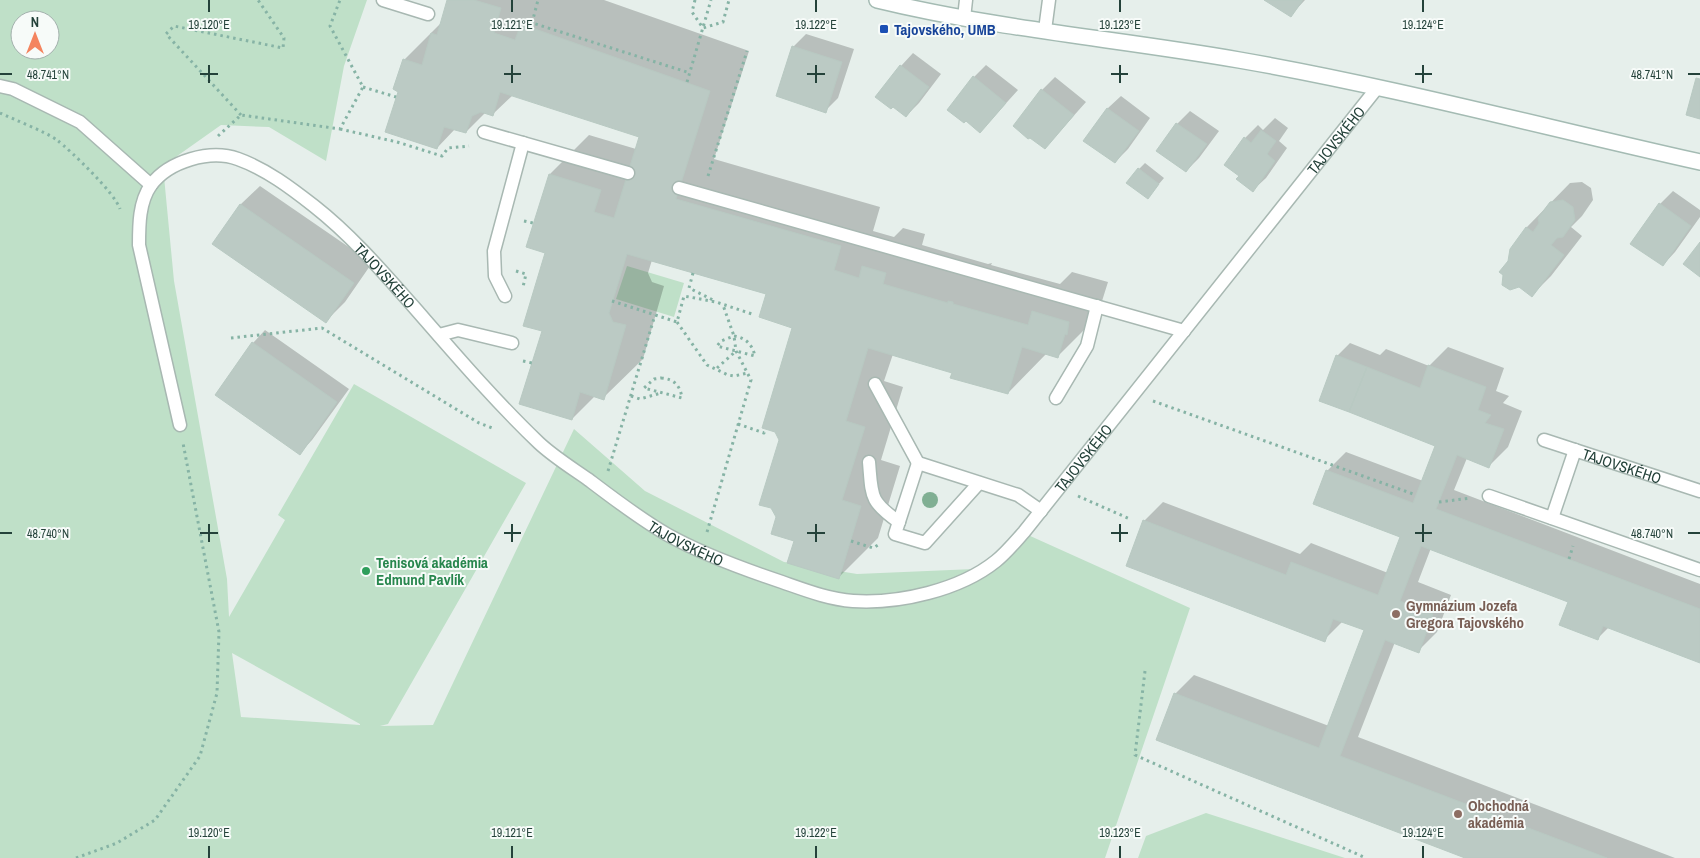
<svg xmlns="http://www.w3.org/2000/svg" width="1700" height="858" viewBox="0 0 1700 858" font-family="'Archivo Narrow',sans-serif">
  <rect width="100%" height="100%" fill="#e6efeb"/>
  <path fill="#bfe0c8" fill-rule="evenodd" d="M0,0h367l-23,66 -18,95 -57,-34 -48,-2 -58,41 11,115 53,298 2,38 56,-97 -7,-5 76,-131 172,99 -138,241 -8,2 53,-1 141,-296 71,62 139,71 73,12 117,-5 54,-34 162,73 -85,250h-1105zM20,20h30v30h-30zM232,653l128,71v1l-119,-8z
    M627,266l57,17 -10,34 -58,-18z
    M1206,813l139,45h-207l8,-22z"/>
  <path fill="#0003" d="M448,0h156l145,51 -35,108 166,48 -7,24 21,6 9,-9 22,6 -3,11 66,19 4,-1 -1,2 69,19 12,-12 36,10 -11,35 -39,39 -11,-3 -39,40 -55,-21 -60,-18 -9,27 19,6 -22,73 19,6 -22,72 -39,39 -44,-37 -18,-23 3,-78 14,-112 -26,-34 -116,-33 -4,13 4,9 12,4 -21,73 -40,39 -8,-2 -23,23 -29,-89 7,-156 39,-39 47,14 4,-13 -127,-41 -20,19 -7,-2 -20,20 -11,-3 -18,19 -38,-57 5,-31 38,-38z
    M1266,0h39l-14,15z
    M806,34l48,15 -16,49 -13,13 -32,-64z
    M913,53l28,21 -22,29 -13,13 -5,-50z
    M986,65l32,25 -38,42 -6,-55z
    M1055,77l31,25 -41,46 -3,-58z
    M1121,96l29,22 -22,31 -13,13 -30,-22 23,-32z
    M1190,111l29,20 -20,27 -13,13 -29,-20 20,-27z
    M1275,118l13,10 -9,13 8,7 -21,30 -13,12 -12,-15 4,-37 13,-13 5,5z
    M1145,163l19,15 -16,19 -9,-28z
    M1582,182l9,6 2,12 -11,16 -11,11 11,9 -31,40 -19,19 -22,-34 1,-11 16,-23 43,-44z
    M260,186l112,77 -27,39 -19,19 -112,-77 27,-40z
    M1673,191l27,19v7l-25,35 -12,13 -31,-21 28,-40z
    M265,330l84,59 -37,51 -12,13 -47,-110z
    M1350,343l30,12 6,-6 43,17 19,-19 56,21 -8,23 13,5 -6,7 19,8 -14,36 -19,19 -22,-8 -13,32 246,94v78l-91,-35 -11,11 -29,-37 -138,-53 -13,34 33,13 -14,37 -19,19 -23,-9 -37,95 317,121h-206l-294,-164 19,-19 135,51 37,-97 -23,-8 -19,19 -180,-119 19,-19 137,52 11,-11 77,30 14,-37 -75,-65 19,-19 77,29 14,-36 -100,-89z"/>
  <path fill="#bbcac4" stroke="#b8c9c2" d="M447,0h27l27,8 -7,25 21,7 6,-16 189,67 -34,108 165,47 -7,24 25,8 3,-12 24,7 -3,11 65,19v-2l5,1v2l75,21 4,-14 37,11 -2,13 -2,-1 -7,24 -36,-11 -14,47 -58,-16 2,-5 -84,-25 -22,73 19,6 -23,73 19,6 -22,73 -52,-16 7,-22 -23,-7 5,-17 -5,-9 -12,-3 20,-65 -4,-8 -13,-4 30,-100 -33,-11 7,-23 -139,-40 -18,59 4,9 13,3 -22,75 -24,-8 -8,28 -53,-16 23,-73 -19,-5 22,-73 -19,-6 23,-73 52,16 -7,22 20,6 25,-81 -139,-45 -7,24 -12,-4 -9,4 -6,17 -22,-6 -7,22 -52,-17 13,-40 -5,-3 10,-30 19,6 9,-32 6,2z
    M1264,0h39l-12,17z
    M792,46l50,16 -16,51 -50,-17z
    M900,65l29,22 -23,30 -13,-10 -2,2 -16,-12z
    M973,76l33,27 -26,30 -14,-12 -2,2 -17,-13z
    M1696,78l4,1v40l-14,-4z
    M1041,89l33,26 -29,34 -15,-11 -2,1 -15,-13z
    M1107,108l32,23 -24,32 -32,-22z
    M1176,123l31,21 -21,28 -30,-21z
    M1261,130l15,11 -9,13 8,7 -22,31 -17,-13 3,-3 -15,-11 20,-28 7,6z
    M1138,168l21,16 -11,15 -22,-16z
    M1563,200l10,7 2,13 -12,17 -6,1 -6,7 13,10 -32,42 -13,-10 -9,3 -8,-5 1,-10 -4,-3 9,-11 2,-12 16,-22 7,5 6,-9 -1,-5 12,-16z
    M1659,203l32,23 -28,40 -33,-22z
    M240,204l114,79 -28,40 -114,-79z
    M1700,242v35l-17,-13z
    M252,342l85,60 -37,53 -85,-60z
    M1336,355l31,12 -18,45 -30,-11z
    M1428,365l58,22 -8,23 13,5 -6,8 19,6 -15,39 -32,-13 -21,54 264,100v54l-97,-37 -5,14 -39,-15 9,-23 -147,-56 -21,55 33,13 -14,39 -34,-13 -45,116 267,102h-142l-309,-118 18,-47 145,55 45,-118 -31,-11 -8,23 -199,-76 17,-46 143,55 5,-13 87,33 22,-58 -87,-33 13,-34 87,33 22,-57 -86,-34 18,-45 53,21z"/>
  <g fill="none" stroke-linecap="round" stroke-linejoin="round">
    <defs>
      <g id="lane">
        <path d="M383,0l45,14"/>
        <path d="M964,18l2,-18"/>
        <path d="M1045,30l4,-30"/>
        <path d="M0,86l13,3 67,33 71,63"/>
        <path d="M484,132l144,41"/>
        <path d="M679,188l505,143"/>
        <path d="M505,296l-10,-20 -1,-25 29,-108"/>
        <path d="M439,335l19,-5 54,13"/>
        <path d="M875,384l43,79 100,32 23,16"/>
        <path d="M1056,398l31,-52 10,-40"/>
        <path id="s1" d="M180,425l-41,-180c0,-20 0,-43 12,-60 18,-24 59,-36 87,-26 28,10 53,29 76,47 37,29 68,65 99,100 41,47 81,94 126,137 15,14 33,25 50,37 25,19 51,39 79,55 36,20 75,34 114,47 23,8 46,17 71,19 46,3 107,-11 143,-40 10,-8 19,-19 28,-29l353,-444"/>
        <path id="s2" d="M1544,440l156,51"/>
        <path d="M869,462c3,34 0,39 30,60"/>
        <path d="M918,463l-23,71 30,9 54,-60"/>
        <path d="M1489,496l211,74"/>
        <path d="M1552,518l23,-68"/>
      </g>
      <path id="secondary" d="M877,0c119,29 242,39 362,60 155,27 308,68 461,102"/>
    </defs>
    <use href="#lane" stroke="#a8b8b2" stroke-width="15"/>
    <use href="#secondary" stroke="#a4bbb3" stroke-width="18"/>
    <path stroke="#86b3a5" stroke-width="3" stroke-dasharray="2.5 4" stroke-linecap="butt" d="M695,0l-3,12 11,16 20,-6 6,-22
      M523,20l167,53
      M532,23l6,-23
      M687,82l24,-82
      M363,87l33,10
      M0,113c15,7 44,18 57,27 14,11 58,53 63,69
      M241,115l-75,-81 8,-8 109,22 1,-10 -26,-38
      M340,129l57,13 45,14 6,-8 21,-2
      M218,136l23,-21 99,14 23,-42 -33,-61 10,-26
      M708,176l39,-125
      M524,221l9,2
      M516,271l10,3 -3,13
      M693,273l-4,15 24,12
      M612,301l65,21 7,-26 32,6 39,13
      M677,322l30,43 21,10 6,1 14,-3
      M734,336c12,2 18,8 21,20l-38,-10 4,-5z
      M231,338l91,-10 157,95 16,6
      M523,361l9,2
      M717,368l19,-17
      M661,378c13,1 19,7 21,20l-38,-10 10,-9z
      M631,396l9,3 21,-6
      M1153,401l263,94
      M738,424l26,9 1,-4
      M608,471l47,-156
      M1078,496l52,23
      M1439,502l32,-4
      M707,532l44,-152 -15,-29 -2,-15 -11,-31
      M851,541l22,7 5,-3
      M1569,559l4,-13
      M1145,671l-10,84 231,103
      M76,858l41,-15 38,-23 45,-64 17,-63 2,-61 -36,-189"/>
    <use href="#lane" stroke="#fff" stroke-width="12"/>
    <use href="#secondary" stroke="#fff" stroke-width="15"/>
  </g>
  <circle fill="#80af93" cx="930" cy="500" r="8"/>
  <path fill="none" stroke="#24423a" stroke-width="2" d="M209,0v12M512,0v12M816,0v12M1120,0v12M1423,0v12M209,65v18M512,65v18M816,65v18M1120,65v18M1423,65v18M0,74h12M200,74h18M504,74h17M807,74h18M1111,74h17M1415,74h17M1688,74h12M209,524v18M512,524v18M816,524v18M1120,524v18M1423,524v18M0,533h12M200,533h18M504,533h17M807,533h18M1111,533h17M1415,533h17M1688,533h12M209,846v12M512,846v12M816,846v12M1120,846v12M1423,846v12"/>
  <rect fill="#1a4fb4" stroke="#f7fbf9" stroke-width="2" x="879" y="24" width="10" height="10" rx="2.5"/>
  <circle fill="#2e9e5b" stroke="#f7fbf9" stroke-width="2" cx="366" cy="571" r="5"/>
  <g fill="#8d6e63" stroke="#f7fbf9" stroke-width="2">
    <circle cx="1396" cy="614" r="5"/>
    <circle cx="1458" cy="814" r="5"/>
  </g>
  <g text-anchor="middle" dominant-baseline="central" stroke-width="4" stroke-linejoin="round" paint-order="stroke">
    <g font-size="15" font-weight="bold" fill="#164399" stroke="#f7fbf9" text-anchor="start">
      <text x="894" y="29">Tajovského, UMB</text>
    </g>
    <g font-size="15" fill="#24423a" stroke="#f7fbf9">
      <text stroke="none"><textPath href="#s1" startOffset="1808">TAJOVSKÉHO</textPath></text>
      <text stroke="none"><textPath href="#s1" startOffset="532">TAJOVSKÉHO</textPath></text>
      <text stroke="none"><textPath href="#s1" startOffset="1402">TAJOVSKÉHO</textPath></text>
      <text stroke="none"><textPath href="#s2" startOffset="82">TAJOVSKÉHO</textPath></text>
      <text stroke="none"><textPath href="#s1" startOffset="938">TAJOVSKÉHO</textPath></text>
    </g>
    <g font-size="15" font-weight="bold" fill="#27864d" stroke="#f7fbf9" text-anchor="start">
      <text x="376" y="562">Tenisová akadémia<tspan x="376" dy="17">Edmund Pavlík</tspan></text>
    </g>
    <g font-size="15" font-weight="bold" fill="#785e54" stroke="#f7fbf9" text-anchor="start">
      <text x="1406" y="605">Gymnázium Jozefa<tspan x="1406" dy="17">Gregora Tajovského</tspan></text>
      <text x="1468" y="805">Obchodná<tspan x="1468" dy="17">akadémia</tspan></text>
    </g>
  </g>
  <g font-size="12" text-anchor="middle" fill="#24423a" stroke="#f7fbf9" stroke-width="4" stroke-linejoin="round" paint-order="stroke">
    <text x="209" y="29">19.120°E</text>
    <text x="512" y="29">19.121°E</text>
    <text x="816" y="29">19.122°E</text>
    <text x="1120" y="29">19.123°E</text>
    <text x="1423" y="29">19.124°E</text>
    <text x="48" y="79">48.741°N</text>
    <text x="1652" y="79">48.741°N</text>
    <text x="48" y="538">48.740°N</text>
    <text x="1652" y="538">48.740°N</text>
    <text x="209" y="837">19.120°E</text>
    <text x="512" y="837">19.121°E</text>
    <text x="816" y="837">19.122°E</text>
    <text x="1120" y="837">19.123°E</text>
    <text x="1423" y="837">19.124°E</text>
  </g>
  <g transform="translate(35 35)"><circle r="24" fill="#f7fbf9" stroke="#a3b1ad"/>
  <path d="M0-4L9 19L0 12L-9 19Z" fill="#f4845f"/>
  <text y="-8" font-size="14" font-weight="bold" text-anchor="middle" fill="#24423a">N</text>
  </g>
</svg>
